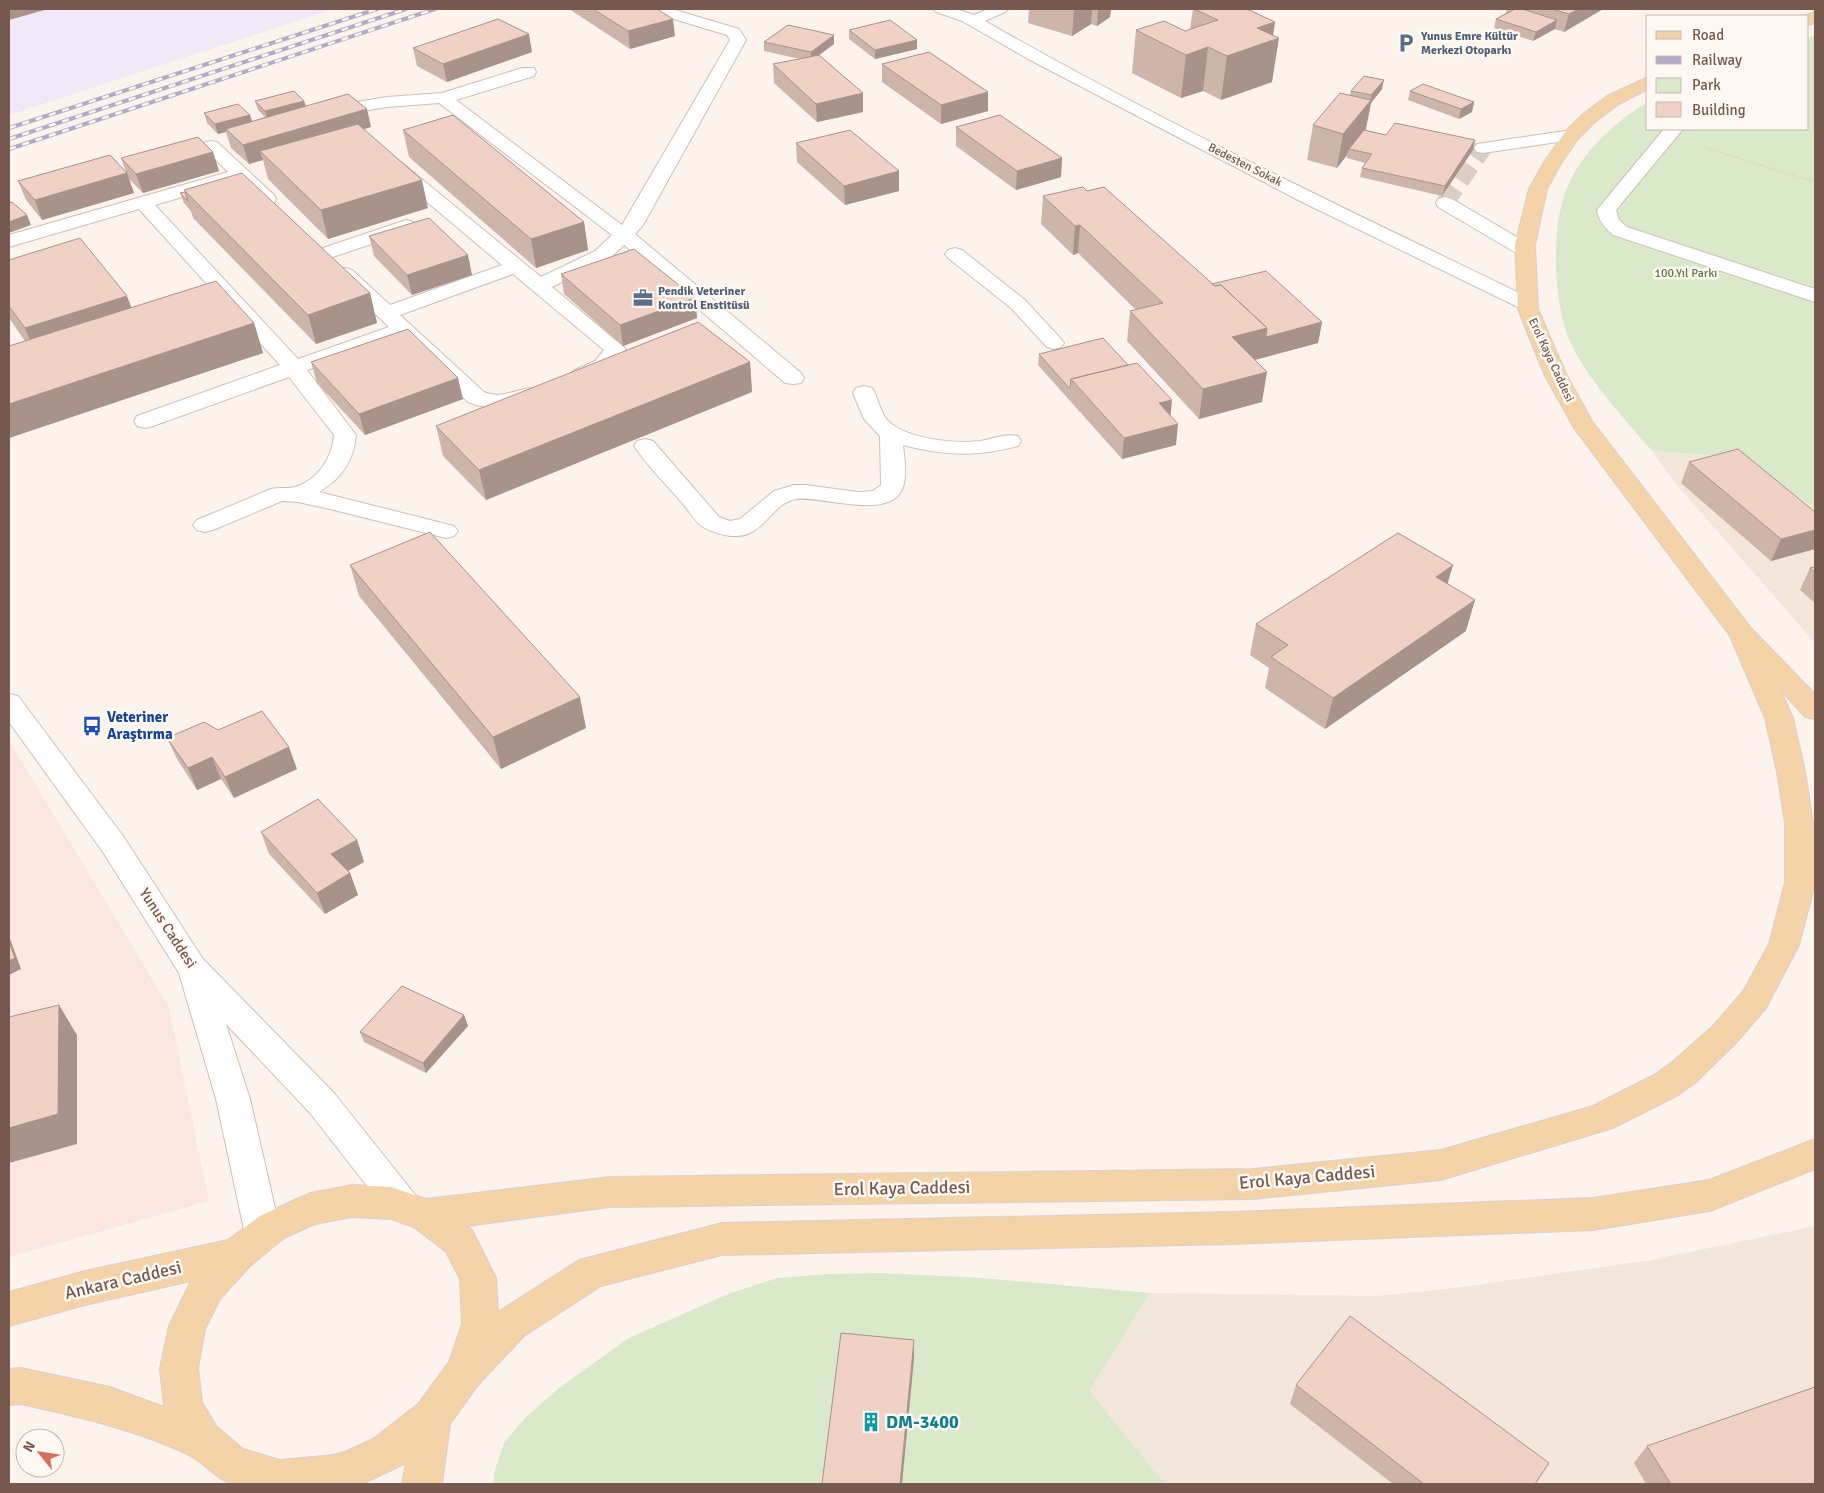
<svg xmlns="http://www.w3.org/2000/svg" width="1824" height="1493" viewBox="0 0 1824 1493" font-family="Signika,sans-serif">
  <rect width="100%" height="100%" fill="#fcf4ec"/>
  <path fill="#f3e6da" d="M1652,451l88,6 75,51v135l-140,-160z
    M1815,1226v258h-650l-77,-93 62,-98 226,3 79,-8 196,-28z"/>
  <path fill="#fbe6e0" d="M9,740l160,268 40,193 -200,56z"/>
  <path fill="#f1e8f8" d="M9,9h325l-325,106z"/>
  <path fill="#d9e9ca" d="M1815,35v473l-75,-51 -88,-6c-28,-33 -59,-65 -79,-103 -12,-23 -16,-55 -17,-80 0,-23 0,-46 7,-68 11,-41 49,-77 85,-98v27h160v-91z
    M881,1273l101,5 168,15 -61,98 76,93h-671v-11l10,-30 21,-25 33,-29 69,-50 101,-45 49,-16 50,-4z"/>
  <g fill="none" stroke-linecap="round" stroke-linejoin="round">
    <path stroke="#dacec5" stroke-width="18" stroke-dasharray="18 9" stroke-linecap="butt" d="M1445,203l38,-55"/>
    <defs>
      <path id="minor" d="M657,9h15l67,20 7,11 -103,185 -8,9 166,139 3,5 -3,5 -8,1 -8,-1 -161,-138 -15,14 -57,28 74,62c-5,6 -9,15 -15,20 -8,9 -27,14 -38,12l-3,-5 3,-5 22,-10 9,-11 -91,-76 -113,41 84,77c22,9 37,-8 57,-3l3,5 -3,5 -36,9h-14l-15,-3 -8,-3 -68,-65 -93,33 49,65c-2,26 -15,44 -37,57l135,34 4,5 -4,5 -8,2 -116,-29 -32,-7 -16,-1 -69,29 -8,2 -8,-2 -4,-5 4,-5 74,-31c8,-2 16,0 24,-2 23,-7 37,-29 39,-52l-45,-58 -136,49 -8,2 -8,-2 -3,-5 3,-5 143,-51 -141,-156 -130,38v-12l219,-63 -26,-26 3,-4 6,-1 6,1 57,53 2,4 -2,4c-16,4 -26,-12 -37,-22l-82,24 143,154 91,-32 -51,-49 -3,-4 3,-4 7,-2 7,2 38,35 112,-40 -113,-95 -3,-4 3,-4 6,-1 6,1 140,115 54,-26 17,-16 -173,-132 -52,4 -61,10 -6,-1 -3,-4 3,-4 6,-1 61,-10 55,-4 80,-25h12l2,4 -2,4 -78,24 166,125 108,-185 -3,-5 -70,-21 -2,-3z
        M933,9h23l18,6 14,-6h20l-3,3 -20,9c178,102 365,190 549,279l3,4 -3,4 -7,2 -7,-2 -218,-106 -272,-142 -68,-39 -26,-9z
        M1664,129h19l-67,81 3,10 8,7 188,62v13l-202,-67c-8,-7 -14,-14 -16,-25z
        M1572,130l6,1 3,4 -3,4 -95,14 -6,-1 -3,-4 3,-4 6,-1z
        M1445,197l7,2 80,47 3,4 -3,4 -7,2 -7,-2 -80,-47 -2,-4 2,-4z
        M406,220l7,2 3,4 -3,4 -89,30 -7,-2 -3,-4 3,-4z
        M955,248l7,2 63,50 36,39 3,4 -3,4 -7,2 -7,-2 -36,-39 -63,-50 -3,-4 3,-4z
        M864,386l8,2c6,9 7,20 13,29 15,22 70,27 95,24 13,-2 25,-8 38,-5l3,5 -3,5c-42,11 -73,10 -115,-1 1,12 4,26 1,38 -7,41 -84,12 -108,16 -29,5 -32,49 -79,34 -4,-2 -10,-3 -14,-6 -8,-5 -14,-16 -20,-23 -16,-19 -35,-37 -49,-58l3,-5 8,-2 8,2 66,76 11,4 10,-2 34,-28 20,-6h11l53,7 15,-1 8,-6 -1,-49 -16,-17 -11,-26 3,-5z
        M9,694l9,2 105,140 80,123 131,134 82,103 5,11 -5,11 -12,5 -12,-5 -82,-105 -84,-89 24,75 31,135 -5,11 -13,5 -13,-5 -5,-11 -29,-135 -37,-126 -76,-121 -94,-130z"/>
      <path id="major" d="M1815,12v11l-7,2v-9h-5z
        M1648,77v12l-29,15 -24,18 -17,17 -16,23 -15,27 -12,56 3,64 28,65 26,47 159,207 64,66v25l-10,-2 -25,-28 13,29 12,54 8,51 2,60 -16,62 -33,63 -31,36 -40,39 -17,12 -65,33 -172,52 -188,19 -643,8 -143,19 5,4 24,48 2,34 81,-52 143,-37 510,-11 361,-14 116,-18 106,-41v30l-105,42 -117,19 -361,14 -510,11 -121,31 -77,50 -46,49 -28,39 -8,60h-40l4,-21 -44,21h-131c-19,-8 -28,-23 -44,-30 -53,-25 -109,-37 -166,-50l-12,1v-36l12,-1 89,19 54,20 -4,-39 9,-42 22,-45 -106,24 -76,21v-34l76,-21 143,-31 32,-24 39,-18 12,-5 41,-8 39,2 35,12 184,-22 643,-8 188,-19 152,-44 61,-31 17,-12 42,-37 31,-36 25,-46 16,-61v-60l-8,-51 -12,-54 -35,-82 -156,-208 -30,-54 -26,-65 -3,-64 14,-56 15,-27 22,-31 17,-17 24,-18zM352,1217l39,2 23,8 32,25 14,27 2,45 -13,38 -31,42 -45,35 -26,12 -13,4 -54,5 -37,-11 -27,-23 -14,-24 -4,-34 7,-39 15,-30 30,-33 34,-28 31,-14z"/>
    </defs>
    <use href="#minor" stroke="#d0beb4" stroke-width="2"/>
    <use href="#major" stroke="#d9d1ce" stroke-width="2"/>
    <path stroke="#d5b5a7" stroke-width="2" stroke-dasharray="0.5 2.5" stroke-linecap="butt" d="M1706,148l109,34"/>
    <use href="#minor" fill="#fff" fill-rule="evenodd"/>
    <use href="#major" fill="#f5d3a9" fill-rule="evenodd"/>
    <defs>
      <path id="rail" d="M9,128l368,-119
        M9,139l397,-130
        M9,149l426,-140"/>
    </defs>
    <use href="#rail" stroke="#b6a9c6" stroke-width="4"/>
    <use href="#rail" stroke="#fef8f2" stroke-width="2.5" stroke-dasharray="7" stroke-linecap="butt"/>
  </g>
  <path fill="#ceb5a9" d="M569,9h88l18,27 -45,13z
    M1029,9h82l-1,8 -13,9 -6,-2 -19,12 -44,-13z
    M1193,9h54l28,13 -2,14 -1,46 -51,18 -18,-9 -22,7 -49,-25 4,-43 49,1 5,-2z
    M1507,9h96l-39,23 -10,-3 -21,12 -39,-13 2,-9 10,-6z
    M849,30l68,10v9l-42,10 -26,-20z
    M764,42l70,2 -15,11 44,38v19l-46,10 -43,-39 -1,-19 27,-5 -36,-8z
    M413,48l119,4 -85,30 -30,-16z
    M882,64l106,47 -47,13 -59,-42z
    M1382,89l-11,14 -6,28 21,4 89,5 -2,10 -31,46 -82,-19 2,-9 3,-5 -18,-5v-3l-10,13 -30,-8 6,-35 37,-30 1,-4z
    M1410,91l64,11 -2,10 -13,7 -51,-19z
    M255,101h49l2,5 65,21 -7,2 64,79 -100,31 -60,-60 -5,-19 -14,4 -18,-16 -5,-16 -8,2 -11,-11 -3,-10 46,2 2,6 13,-4 -7,-7z
    M956,127l106,31 -1,19 -45,13 -60,-44z
    M403,130l181,92 4,28 -52,18 -127,-111z
    M796,143l103,28v20l-54,14 -48,-43z
    M213,152l6,19 -76,22 -14,-14 5,14 -92,27 -16,-20 -8,-19 108,-9 -5,-14z
    M184,190l186,103 7,30 -61,21 -123,-126 -2,-7 -7,-8 -4,-10 5,-1z
    M1087,191l125,93 110,38 -4,21 -63,17 7,42 -63,17 -72,-78 3,-30 6,-1 -58,-57 -5,2 -32,-31 2,-28z
    M369,236l103,39 -60,20 -38,-39z
    M9,260l123,47 122,16 9,30 -254,85v-92l16,-5 -16,-23z
    M561,274l134,24 2,20 -74,28 -59,-52z
    M1039,354l131,61 6,30 -54,14 -84,-94z
    M311,362l152,37 -98,36 -48,-52z
    M750,362l2,30 -266,108 -43,-44 -7,-30z
    M1689,462l126,50v37l-44,12 -90,-78z
    M350,565l236,163 -85,41 -142,-173z
    M1815,567v36l-15,-13 10,-22z
    M1448,583l18,48 -141,98 -60,-41 4,-20 -19,-13 6,-31z
    M218,730l79,39 -63,29 -13,-19 -24,11 -20,-31 -10,-21z
    M261,832l96,8 7,22 -16,9 2,2 8,22 -33,19 -56,-60z
    M464,1015l4,11 -42,47 -62,-31 -4,-10z
    M1296,1385l239,99h-142l-103,-80z
    M1647,1446l168,38h-169l-12,-21z"/>
  <path fill="#a7938a" d="M9,9h39l-39,11z
    M1074,9h18l-1,15 -19,12z
    M1098,9h13l-1,8 -13,9z
    M1578,9h25l-39,23 5,-18z
    M673,19l2,17 -45,13 -2,-18z
    M1557,20l-2,9 -22,12 3,-9z
    M1275,22l-3,19 7,-3 -7,44 -51,18 6,-44 30,-28z
    M529,34l3,18 -85,30 -4,-18z
    M834,35v9l-23,17v-9z
    M917,40v9l-42,10v-9z
    M1208,47l-5,44 -22,7 5,-43z
    M1384,80l-2,9 -11,14 -6,31 -16,15 -2,6 -10,13 6,-34 27,-33 1,-6z
    M988,92v19l-47,13v-19z
    M863,93v19l-46,10 -1,-18z
    M304,101l3,9 -39,10 -3,-9z
    M1474,102l-2,10 -13,7 2,-10z
    M367,109l4,18 -104,31 -7,-7 3,9 -14,4 -6,-19z
    M250,115l3,10 -27,4v3l-8,2 -3,-10z
    M1475,140l-2,10 -31,46 3,-10z
    M213,152l6,19 -76,22 -7,-19z
    M1062,158l-1,19 -45,13 1,-19z
    M899,171v20l-54,14 -1,-19z
    M127,173l7,20 -92,27 -7,-20z
    M422,180l6,28 -100,31 -7,-29z
    M27,215l4,10 -22,8v-11z
    M584,222l4,28 -52,18 -5,-29z
    M1080,225l-2,28 -5,2 2,-29z
    M468,255l4,20 -60,20 -5,-20z
    M370,293l7,30 -61,21 -8,-29z
    M127,296l11,29 -101,32 -12,-29z
    M695,298l2,20 -74,28 -3,-21z
    M1322,322l-4,21 -56,15 -35,8 5,-29 35,-9z
    M254,323l9,30 -254,85v-34z
    M750,362l2,30 -266,108 -7,-30z
    M1267,372l-5,30 -63,17 4,-30z
    M458,378l5,21 -98,36 -6,-21z
    M1172,400l-2,21 -11,-18z
    M1178,424l-2,21 -54,14 2,-21z
    M1815,530v19l-44,12 10,-22z
    M1453,565l-9,31 -8,-19z
    M1475,600l-9,31 -141,98 8,-31z
    M580,697l6,31 -85,41 -8,-32z
    M289,747l8,22 -63,29 -9,-21z
    M212,757l9,22 -24,11 -9,-22z
    M357,840l7,22 -25,14 -8,-22z
    M350,873l8,22 -33,19 -8,-21z
    M9,936l12,33 -12,6z
    M59,1005l18,30v109l-68,19v-35z
    M464,1015l4,11 -42,47 -3,-10z
    M914,1340v19l-12,125h-2z"/>
  <path fill="#efd2c5" stroke="#a7938a" d="M593,9h64l16,10 -45,12z
    M1194,9h53l28,13 -18,6 22,10 -52,18 -19,-9 -22,8 -50,-25 28,-9 21,10 33,-11z
    M1515,9h7l35,11 -21,12 -40,-13z
    M1552,9h26l-9,5z
    M498,19l31,15 -86,30 -30,-16z
    M890,20l27,20 -42,10 -26,-20z
    M788,25l46,10 -23,17 -47,-10z
    M929,52l59,40 -47,13 -59,-41z
    M819,55l44,38 -47,11 -43,-40z
    M1364,76l20,4 -13,15 -20,-4z
    M1423,84l51,18 -13,7 -51,-18z
    M294,91l10,10 -39,10 -10,-10z
    M1340,93l31,7 -28,34 -30,-9z
    M348,94l19,15 -124,36 -17,-16z
    M238,104l12,11 -35,9 -11,-11z
    M453,115l131,107 -53,17 -128,-109z
    M1000,115l62,43 -45,13 -61,-44z
    M1395,123l80,17 -30,46 -83,-18 10,-14 -23,-5 15,-19 22,5z
    M358,124l64,56 -101,30 -61,-59z
    M850,130l49,41 -55,15 -48,-43z
    M198,137l15,15 -77,22 -15,-16z
    M110,155l17,18 -92,27 -17,-19z
    M242,173l128,120 -62,22 -124,-125z
    M1083,187l4,4 17,-4 111,99 6,-1 46,43 -35,9 35,35 -64,17 -73,-78 33,-8 -83,-78 -5,1 -32,-30z
    M185,192l3,9 -8,-8z
    M12,202l15,13 -18,7v-19z
    M429,218l39,37 -61,20 -38,-39z
    M80,238l47,58 -102,32 -16,-22v-46z
    M634,249l61,49 -75,27 -59,-51z
    M1266,271l56,51 -56,15 1,-9 -46,-43 -6,1 -3,-2z
    M216,281l38,42 -245,81v-58z
    M698,322l52,40 -271,108 -43,-44z
    M408,329l50,49 -99,36 -48,-52z
    M1103,338l25,27 -57,14 -1,10 -31,-35z
    M1137,363l35,37 -13,3 19,21 -54,14 -53,-59z
    M1738,449l77,63v18l-34,9 -92,-77z
    M430,532l150,165 -87,40 -143,-172z
    M1398,533l55,32 -17,12 39,23 -142,98 -62,-41 17,-12 -32,-21z
    M1815,567v5l-5,-4z
    M262,711l27,36 -64,30 -13,-20 -24,11 -21,-30 37,-16 14,8z
    M318,799l39,41 -26,14 19,19 -33,20 -56,-61z
    M9,942l6,16 -6,3z
    M402,986l62,29 -41,48 -63,-31z
    M59,1005l-1,109 -49,14v-111z
    M1350,1316l199,147 -14,21h-111l-128,-99z
    M841,1333l73,7 -14,144h-78z
    M1815,1387v97h-144l-24,-38z"/>
  <defs>
    <symbol id="parking-bare" viewBox="-9 -9 18 18"><path d="M-3.5-5.5H1a3.5 3.5 0 0 1 0 7H-1V5.5H-3.5ZM-1-3.4V-.6H.8a1.4 1.4 0 0 0 0-2.8Z" fill="#5c6f8a" stroke="#fef8f2" stroke-width="2.5" paint-order="stroke"/></symbol>
    <symbol id="office-bare" viewBox="-9 -9 18 18"><path d="M-6-3h4V-5.5h4V-3h4V5H-6ZM-1-4.5V-3h2v-1.5ZM-6 0V1H6V0Z" fill="#5c6f8a" stroke="#fef8f2" stroke-width="2.5" paint-order="stroke"/></symbol>
    <symbol id="bus-bare" viewBox="-9 -9 18 18"><path d="M-5-6H5V4H4V6H2V4H-2V6H-4V4H-5ZM-3.5-4V0h7V-4ZM-3.5 1.2v1.5H-2V1.2ZM2 1.2v1.5H3.5V1.2Z" fill="#1a4fb4" stroke="#fef8f2" stroke-width="2.5" paint-order="stroke"/></symbol>
    <symbol id="building-bare" viewBox="-9 -9 18 18"><path d="M-4-6H4V6H1V3H-1V6H-4ZM-2.5-4.3h1.7v1.8h-1.7ZM.8-4.3h1.7v1.8H.8ZM-2.5-1h1.7V.8h-1.7ZM.8-1h1.7V.8H.8Z" fill="#0f9aa8" stroke="#fef8f2" stroke-width="2.5" paint-order="stroke"/></symbol>
  </defs>
  <g fill-rule="evenodd">
    <use href="#parking-bare" x="1392" y="29" width="28" height="28"/>
    <use href="#office-bare" x="629" y="284" width="28" height="28"/>
    <use href="#bus-bare" x="78" y="712" width="28" height="28"/>
    <use href="#building-bare" x="857" y="1408" width="28" height="28"/>
  </g>
  <g text-anchor="middle" dominant-baseline="central" stroke-width="5" stroke-linejoin="round" paint-order="stroke">
    <g font-size="12" font-weight="bold" fill="#4e5e75" stroke="#fef8f2" text-anchor="start">
      <text x="1421" y="36">Yunus Emre Kültür<tspan x="1421" dy="14">Merkezi Otoparkı</tspan></text>
      <text x="658" y="291">Pendik Veteriner<tspan x="658" dy="14">Kontrol Enstitüsü</tspan></text>
    </g>
    <g font-size="12" fill="#765a4f" stroke="#fef8f2">
      <text transform="translate(1245 165) rotate(27)">Bedesten Sokak</text>
      <text transform="translate(1551 360) rotate(65)">Erol Kaya Caddesi</text>
    </g>
    <g font-size="12" fill="#5b7a48" stroke="#fef8f2">
      <text x="1686" y="273">100.Yıl Parkı</text>
    </g>
    <g font-size="15" font-weight="bold" fill="#164399" stroke="#fef8f2" text-anchor="start">
      <text x="107" y="717">Veteriner<tspan x="107" dy="17">Araştırma</tspan></text>
    </g>
    <g font-size="15" fill="#765a4f" stroke="#fef8f2">
      <text transform="translate(168 928) rotate(57)">Yunus Caddesi</text>
    </g>
    <g font-size="18" fill="#765a4f" stroke="#fef8f2">
      <text transform="translate(1307 1177) rotate(-5)">Erol Kaya Caddesi</text>
      <text transform="translate(902 1188) rotate(-1)">Erol Kaya Caddesi</text>
      <text transform="translate(123 1280) rotate(-13)">Ankara Caddesi</text>
    </g>
    <g font-size="18" font-weight="bold" fill="#0d838f" stroke="#fef8f2" text-anchor="start">
      <text x="886" y="1422">DM-3400</text>
    </g>
  </g>
  <rect width="1824" height="1493" fill="none" stroke="#765a4f" stroke-width="20"/>
  <rect x="1646" y="15" width="162" height="115" fill="#fef8f2" stroke="#c8b9b1"/>
  <rect x="1656" y="31" width="25" height="8" fill="#f5d3a9" stroke="#c8b9b1"/>
  <text x="1692" y="40" font-size="15" fill="#765a4f">Road</text>
  <rect x="1656" y="56" width="25" height="8" fill="#b6a9c6" stroke="#c8b9b1"/>
  <text x="1692" y="65" font-size="15" fill="#765a4f">Railway</text>
  <rect x="1656" y="78" width="25" height="15" fill="#d9e9ca" stroke="#c8b9b1"/>
  <text x="1692" y="90" font-size="15" fill="#765a4f">Park</text>
  <rect x="1656" y="102" width="25" height="15" fill="#efd2c5" stroke="#c8b9b1"/>
  <text x="1692" y="115" font-size="15" fill="#765a4f">Building</text>
  <g transform="translate(40 1453) rotate(300)"><circle r="24" fill="#fef8f2" stroke="#c8b9b1"/>
  <path d="M0-4L9 19L0 12L-9 19Z" fill="#dd6c59"/>
  <text y="-8" font-size="14" font-weight="bold" text-anchor="middle" fill="#765a4f">N</text>
  </g>
</svg>
